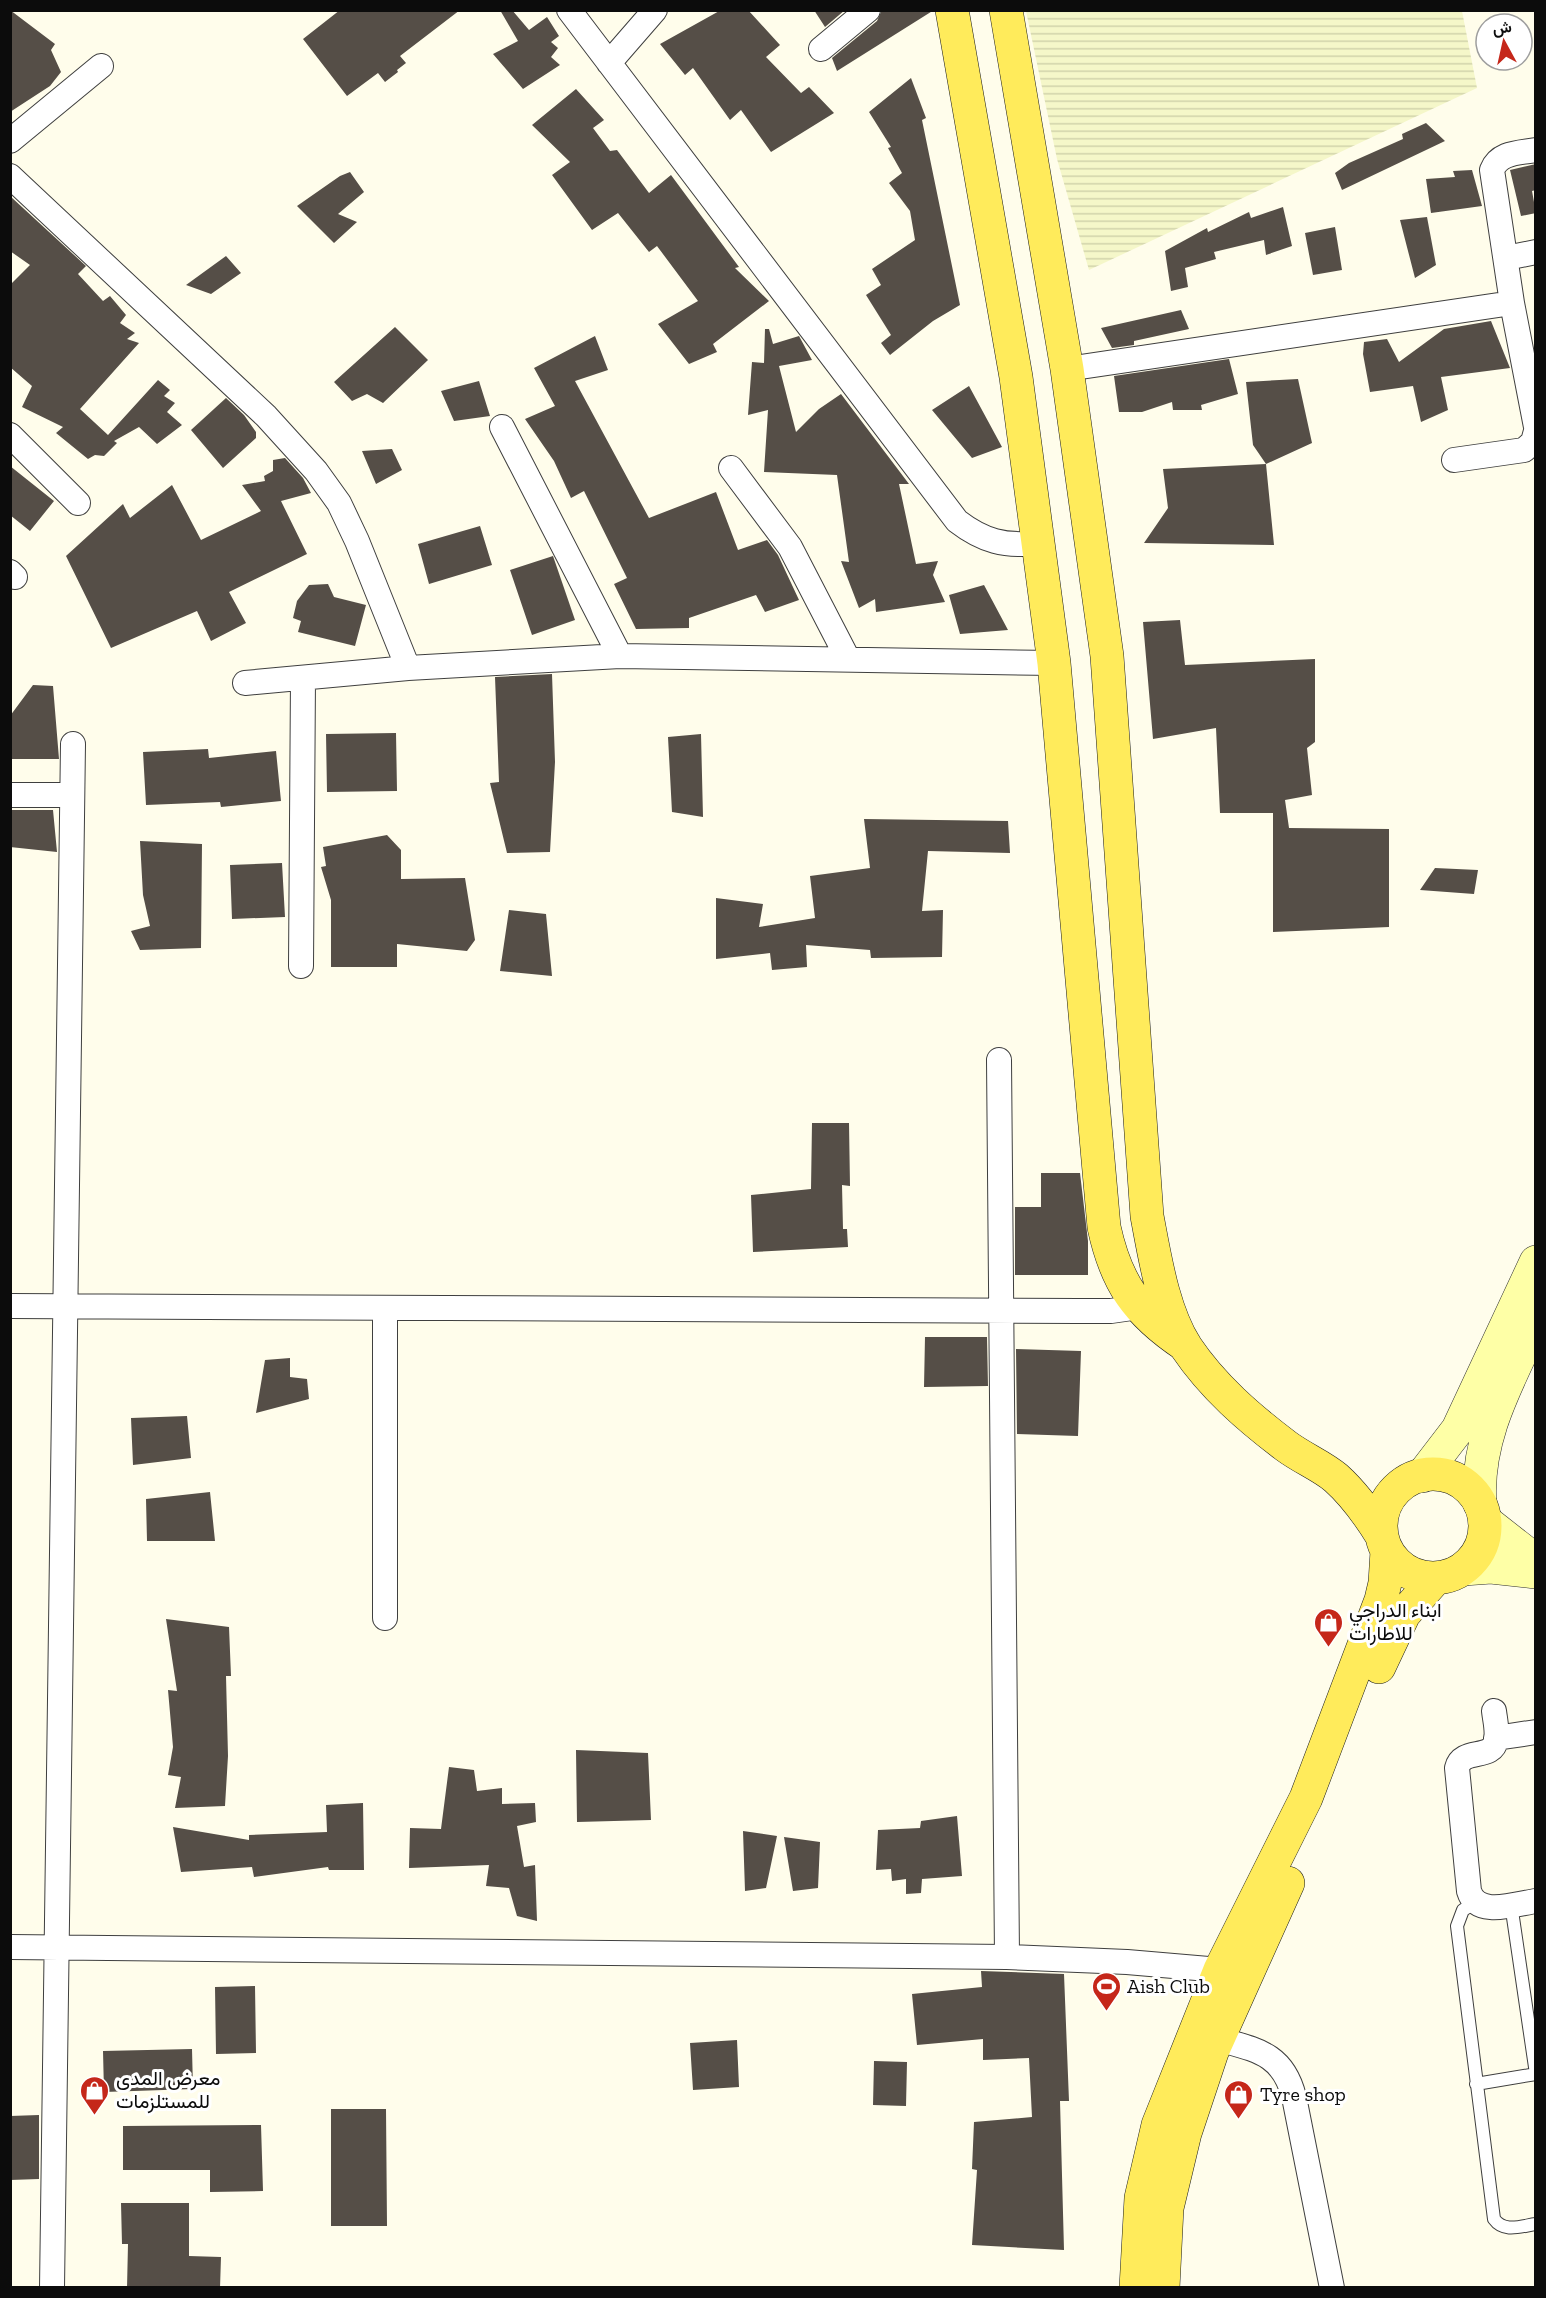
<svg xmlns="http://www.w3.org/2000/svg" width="1546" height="2298" viewBox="0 0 1546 2298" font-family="'Zilla Slab',Vazirmatn,serif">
  <defs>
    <pattern id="farmland-rules" width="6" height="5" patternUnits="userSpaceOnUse" patternTransform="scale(1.5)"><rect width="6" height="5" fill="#f5f7c9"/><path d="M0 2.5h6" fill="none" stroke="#d1d3ab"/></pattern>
  </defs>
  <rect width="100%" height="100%" fill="#fffdeb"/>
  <path fill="url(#farmland-rules)" d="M1026,11h436l15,77 -388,182 -32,-111z"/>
  <path fill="#554e47" d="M10,10l45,34 -4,6 10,22 -11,14 -40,26z
    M340,10h120l-60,46 6,7 -9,7 1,2 -13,10 -7,-9 -31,23 -44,-57z
    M500,10h12l17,20 18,-13 12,19 -8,6 7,6 -7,9 9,8 -37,24 -30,-35 25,-13z
    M721,10h27l32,35 -14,12 35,36 8,-6 25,26 -63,39 -30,-42 -11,10 -37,-52 -8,7 -25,-31z
    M814,10h31l-20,17z
    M882,10h52l-97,61 -5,-13 45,-37z
    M911,78l15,40 -4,2 38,185 -27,16 -43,34 -9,-12 10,-8 -25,-40 15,-10 -9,-16 43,-29 -5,-29 -21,-28 13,-10 -14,-25 3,-1 -22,-35z
    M576,89l28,31 -11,8 17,23 7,-1 32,43 22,-18 68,92 -4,1 34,33 -56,43 4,8 -28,12 -31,-40 40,-23 -41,-55 -8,6 -31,-39 -26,17 -40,-55 18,-13 -38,-37z
    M1426,123l19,18 -103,49 -7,-17 14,-10 54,-24 -1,-5z
    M1536,164v26l-4,1 4,22 -15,3 -11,-46z
    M1472,170l10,36 -51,7 -5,-34 29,-2 -2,-6z
    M350,172l14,20 -26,22 19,8 -23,21 -37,-37 43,-30z
    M10,196l76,70 -8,8 25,27 7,-5 16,19 -6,8 15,10 -8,6 12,4 -59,66 28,26 50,-55 12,10 -6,6 11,7 -8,9 15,13 -25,19 -18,-17 -25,14 3,2 -13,13 -9,-1 -7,4 -32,-26 7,-6 -41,-20 10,-21 -22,-19v-82l20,-20 -20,-14z
    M1283,207l9,39 -26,9 -2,-15 -50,12 2,7 -31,9 3,19 -17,4 -6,-40 42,-23 1,4 41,-20 2,6z
    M1427,217l9,48 -21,13 -15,-58z
    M1335,227l7,43 -29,5 -8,-42z
    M226,256l15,17 -30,21 -25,-9z
    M1181,310l8,19 -55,12v4l-22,3 -11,-20z
    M1491,321l19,47 -69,9 7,33 -27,12 -8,-36 -43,6 -7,-38 1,-12 23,-3 12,23 45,-33z
    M395,327l33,33 -45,43 -16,-9 -15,7 -18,-19z
    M765,329h4l4,15 26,-8 13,24 -33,6 17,66 23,-23 22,-15 68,90h-10l17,80 22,-3 -5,14 12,27 -69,10 -1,-13 -16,9 -18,-47 8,1 -12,-87 -73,-3 4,-62 -20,5 4,-53 12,1z
    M595,336l13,34 -33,11 74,137 67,-26 22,58 29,-10 11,15 21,45 -34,12 -9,-17 -67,23v10l-53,1 -22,-45 13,-6 -43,-87 -13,7 -17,-37 -29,-42 30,-13 -21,-38z
    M1229,359l9,35 -37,11 1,5h-29l-1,-8 -30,10h-23l-5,-36z
    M1298,379l14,64 -46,21 -13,-19 -7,-63z
    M479,381l11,35 -36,5 -13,-30z
    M969,386l33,61 -30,11 -40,-48z
    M226,398l18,17 12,17v6l-33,30 -32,-38z
    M392,449l10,21 -26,14 -14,-33z
    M285,458l18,20 8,15 -30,8 26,53 -78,38 17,31 -35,18 -14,-30 -86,37 -45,-92 57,-52 7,14 42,-33 29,55 60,-29 -19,-26 23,-4 -1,-5 9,-5v-11z
    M1266,464l8,81 -130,-2 24,-35 -5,-39z
    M10,466l44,35 -24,30 -20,-16z
    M480,526l12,39 -63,19 -11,-40z
    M553,556l22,64 -43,15 -22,-65z
    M328,584l6,13 32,8 -11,41 -57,-14 3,-11 -8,-3 4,-17 12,-16z
    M984,585l24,45 -48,4 -11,-39z
    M1180,620l5,45 130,-6v83l-8,6 5,47 -27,5 4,28 100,1v98l-116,5v-119h-53l-4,-85 -63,11 -10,-117z
    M552,674l3,88 -5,90 -43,1 -17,-70 9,-1 -4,-105z
    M33,685l20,1 6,73h-49v-43z
    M396,733l1,58 -70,1 -1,-58z
    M701,734l2,83 -31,-5 -4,-75z
    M208,749l1,9 67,-7 5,50 -60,6 -1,-5 -74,3 -3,-53z
    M10,810h43l4,42 -47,-5z
    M864,819l144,2 2,32 -82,-2 -6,60 21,-1 -1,47 -71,1 -1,-8 -64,-5 1,22 -35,3 -2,-17 -54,6v-61l47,6 -4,23 56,-9 -5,-42 60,-8z
    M387,835l14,15v29l64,-1 10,62 -8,11 -70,-7v23h-66v-67l-10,-33 5,-1 -3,-19z
    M140,841l62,3 -1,104 -61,2 -9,-19 19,-5 -7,-31z
    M282,863l3,54 -53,2 -2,-54z
    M1435,868l43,2 -4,24 -54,-4z
    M509,910l37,4 6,62 -52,-5z
    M812,1123h37l1,63 -8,-1 1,44h4l1,18 -95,5 -2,-57 60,-6z
    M1041,1173h39l8,68v34h-73v-68h26z
    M925,1337h62l1,49 -64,1z
    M1016,1349l65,2 -3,85 -61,-2z
    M290,1358v19l17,2 2,20 -53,14 9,-53z
    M187,1416l4,42 -58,7 -2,-47z
    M210,1492l5,49h-68l-1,-42z
    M166,1619l63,8 2,49h-5l2,80 -3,50 -50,2 6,-31 -13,-2 5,-28 -5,-57 9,1z
    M576,1750l72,3 3,67 -74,2z
    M449,1767l25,3 3,21 25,-3v16l33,-1 1,19 -19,4 7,41 11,-2 2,56 -20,-5 -8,-28 -23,-2 3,-21 -80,3 1,-40 31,1z
    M363,1803l1,67h-35l-1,-3 -74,10 -2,-10 -71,5 -8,-45 76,13v-5l78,-3 -1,-27z
    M957,1816l5,60 -40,3 -1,14 -15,1v-15l-14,2 -1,-12 -15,1 2,-40 42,-2 1,-7z
    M743,1831l34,5 -11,52 -21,3z
    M784,1837l36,5 -2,46 -25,3z
    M981,1971l83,3 5,127h-9l4,149 -92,-5 5,-75 -5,-1 2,-47 58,-5 -3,-59 -46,2v-21l-66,6 -5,-51 70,-7z
    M255,1986l1,67 -40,1 -1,-67z
    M737,2040l2,47 -46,3 -3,-47z
    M192,2049l1,40 -89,3 -1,-41z
    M874,2061l33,1 -1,44 -33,-1z
    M331,2109h55l1,117h-56z
    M39,2115v64l-29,1v-64z
    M261,2125l2,66 -53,1v-22h-87v-44z
    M121,2203h68v53l32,1 -1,31h-93l1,-44h-6z"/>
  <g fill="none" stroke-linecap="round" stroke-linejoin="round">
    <defs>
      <path id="lane" d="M1475,1903l-12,7 -6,16 37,293c10,14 27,7 42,5
        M1511,1904l25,170
        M1476,2084l60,-10"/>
      <path id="street" d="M569,10l388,511c26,20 48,26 81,22
        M821,49l47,-39
        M609,63l46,-53
        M10,141l91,-75
        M1536,150c-17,3 -37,2 -44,20l20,133 24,124
        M10,176l256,240 50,55 23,32 18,38 51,127
        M1506,258l30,-6
        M1067,369l445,-66
        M502,427l118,229
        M10,435l68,68
        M1454,460l70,-10 9,-8 3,-11
        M731,468l59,79 58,112
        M10,572l5,5
        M245,683l163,-15 212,-12 434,7
        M10,795h62
        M301,966l2,-288
        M999,1060l8,897
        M10,1306l1069,5h32l42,-6
        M385,1618v-310
        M1494,1711c1,9 4,20 2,29 -3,21 -34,7 -39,28l12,123c8,27 46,13 67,10
        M1496,1738l40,-6
        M10,1947l997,10 120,5 93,8
        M1218,2039c38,11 65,14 76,58l38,191
        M52,2288l21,-1544"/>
      <path id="secondary" d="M1422,1476l36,-47 78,-167
        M1480,1504c-5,-67 29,-124 56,-183
        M1485,1521l51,40
        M1463,1569l28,-2 45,5"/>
      <path id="primary" d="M952,10l64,367 38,286 50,564c12,56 33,86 81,118
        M1006,10l61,359 40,287 40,560c8,42 16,95 39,131 27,40 63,71 100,99 16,12 36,20 50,32 19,17 33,37 46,58
        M1381 1526a52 52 0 1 1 104 0a52 52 0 1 1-104 0Z
        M1379,1667l25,-53 32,-36
        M1136,2288l5,-90 17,-73 62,-155 86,-172 75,-198 4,-17 2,-32
        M1163,2288l4,-80 18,-75 27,-81 76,-169"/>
    </defs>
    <use href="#lane" stroke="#3f3f3f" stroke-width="14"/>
    <use href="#street" stroke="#3f3f3f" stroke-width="26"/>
    <use href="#secondary" stroke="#2e2e2e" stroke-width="34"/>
    <use href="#primary" stroke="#1d1d1d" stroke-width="34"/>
    <use href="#lane" stroke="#fff" stroke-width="12"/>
    <use href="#street" stroke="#fff" stroke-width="24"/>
    <use href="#secondary" stroke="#feffa6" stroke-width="33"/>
    <use href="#primary" stroke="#ffeb5b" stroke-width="33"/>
  </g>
  <defs>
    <symbol id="shop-pin" viewBox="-11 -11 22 30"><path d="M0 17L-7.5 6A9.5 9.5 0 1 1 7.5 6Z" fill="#c5271a" stroke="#fff"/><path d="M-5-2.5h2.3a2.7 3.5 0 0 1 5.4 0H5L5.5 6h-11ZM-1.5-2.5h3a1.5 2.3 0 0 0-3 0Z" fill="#fff"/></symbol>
    <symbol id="stadium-pin" viewBox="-11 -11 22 30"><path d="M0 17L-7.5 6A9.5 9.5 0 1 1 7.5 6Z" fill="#c5271a" stroke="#fff"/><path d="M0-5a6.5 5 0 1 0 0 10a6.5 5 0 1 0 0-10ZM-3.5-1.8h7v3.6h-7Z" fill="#fff"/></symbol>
  </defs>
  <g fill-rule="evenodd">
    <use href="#shop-pin" x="1312" y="1606" width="33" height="45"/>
    <use href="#stadium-pin" x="1090" y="1970" width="33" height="45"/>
    <use href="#shop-pin" x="78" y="2074" width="33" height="45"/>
    <use href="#shop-pin" x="1222" y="2078" width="33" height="45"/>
  </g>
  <g text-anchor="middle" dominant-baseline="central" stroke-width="6" stroke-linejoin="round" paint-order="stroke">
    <g font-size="20" fill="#0c0c0c" stroke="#fff" text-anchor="start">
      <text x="1349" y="1610">ابناء الدراجي<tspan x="1349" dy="23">للاطارات</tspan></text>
      <text x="1127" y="1986">Aish Club</text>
      <text x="116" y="2078">معرض المدى<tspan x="116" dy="23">للمستلزمات</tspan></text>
      <text x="1260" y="2094">Tyre shop</text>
    </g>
  </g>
  <rect width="1546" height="2298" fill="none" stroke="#0c0c0c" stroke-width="24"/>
  <g transform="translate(1504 42) rotate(352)"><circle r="28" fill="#ffffff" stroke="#9e9e9e" stroke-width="1.5"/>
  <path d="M0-4.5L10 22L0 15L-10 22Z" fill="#c5271a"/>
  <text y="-9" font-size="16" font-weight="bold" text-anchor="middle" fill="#0c0c0c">ش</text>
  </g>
</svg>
